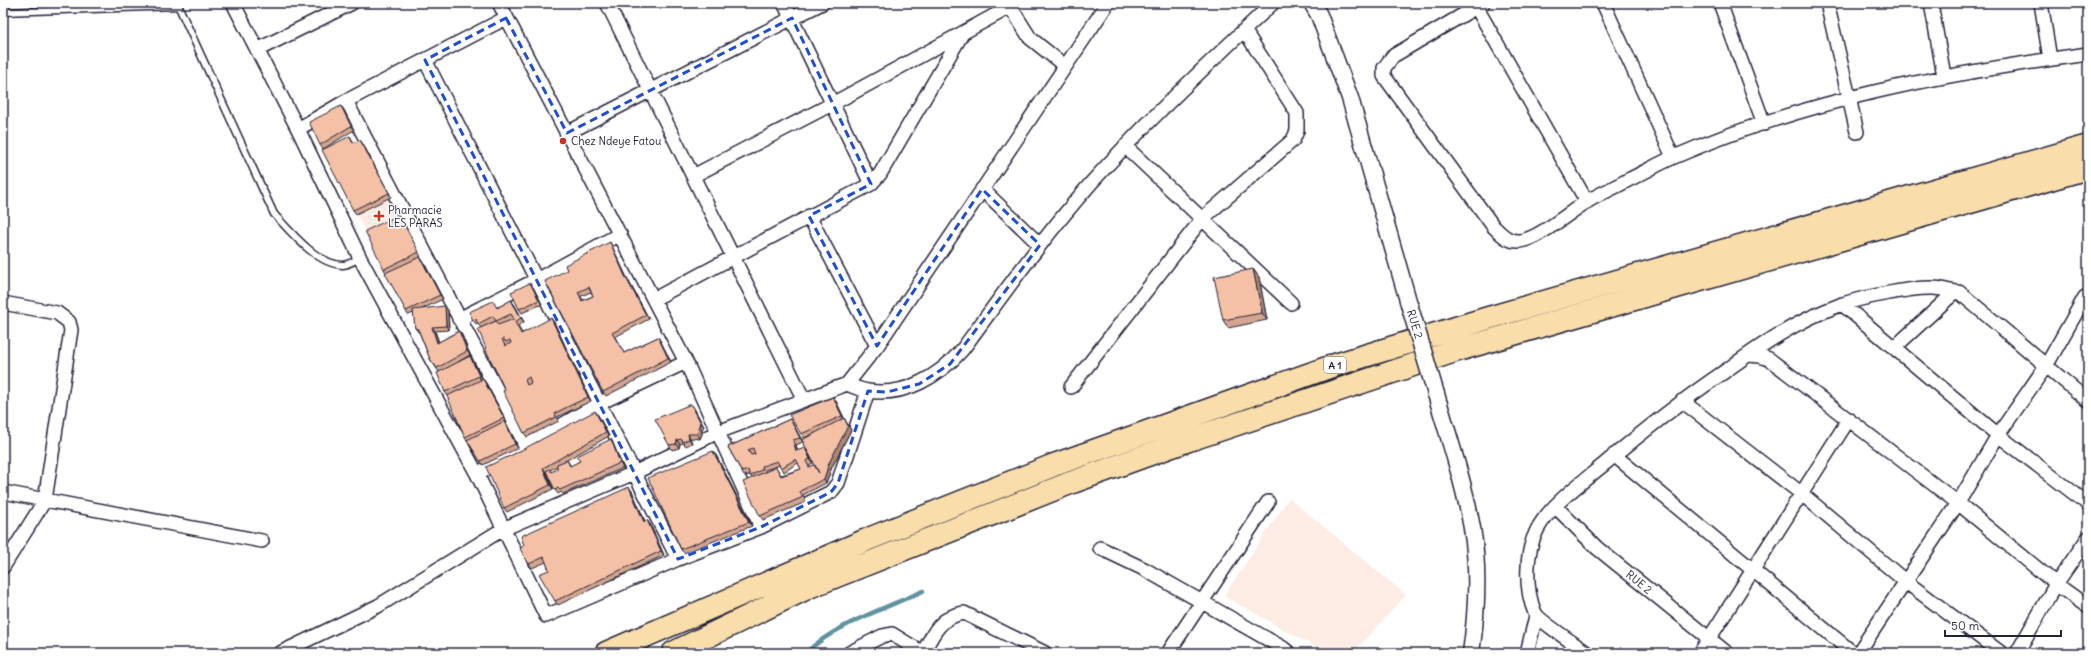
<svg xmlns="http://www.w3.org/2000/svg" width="2091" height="656" viewBox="0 0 2091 656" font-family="Delius,sans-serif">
  <rect width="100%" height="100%" fill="#fff"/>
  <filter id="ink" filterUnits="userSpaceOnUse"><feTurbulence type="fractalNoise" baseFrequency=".025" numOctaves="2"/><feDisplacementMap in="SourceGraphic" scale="8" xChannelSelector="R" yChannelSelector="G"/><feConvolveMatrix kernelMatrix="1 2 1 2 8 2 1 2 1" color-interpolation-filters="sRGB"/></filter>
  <g filter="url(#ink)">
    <path fill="#fcece4" d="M389,199l3,5 3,-1 7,16 -34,16 -12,-21z
      M1289,498l117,97 -53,58h-27l-102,-57z"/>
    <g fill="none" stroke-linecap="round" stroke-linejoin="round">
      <path stroke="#6192a0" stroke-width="4.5" d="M806,653c26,-27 82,-46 117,-62"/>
      <defs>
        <path id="service" d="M177,3l97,211c16,17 43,51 69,51 5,0 12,-5 17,-7
          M3,12l176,-6"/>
        <path id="minor" d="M233,3l65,126 62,129 117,216 69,142 132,-57 83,-32 70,-35 7,-9 30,-92
          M499,3l187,359 75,165
          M607,3l197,397
          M784,3l87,181
          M1008,3l22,35 35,28
          M1474,3l113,199
          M1483,3l-90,53 -9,12v8l109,150c8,8 15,16 27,15 18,-2 50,-29 66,-39 13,-8 28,-14 42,-22 15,-7 30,-16 46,-23 131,-57 273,-84 414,-103
          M1603,3l70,154
          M1720,3l44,121
          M1827,3l30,129
          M1931,3l13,73
          M2041,3l9,56
          M257,50l95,-47
          M425,60l253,499
          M346,101l180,345
          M298,129l48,-28 160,-83
          M567,133l255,-130
          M1125,146l166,157
          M693,176l141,-73 176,-96
          M982,189l58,56
          M809,216l68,130
          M654,299l217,-115 9,-10 82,-140
          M3,303l54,10 12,9 2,8 -26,170 -42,67
          M1842,304l156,131 90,69
          M459,319l79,-40 82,-45
          M1895,347l60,-55
          M1748,355l12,1 9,3 189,144 98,81 32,23
          M847,384c7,3 14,6 21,7 37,6 71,-15 94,-41 42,-57 83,-115 130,-168 57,-63 119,-121 181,-179
          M1071,387l131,-168 91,-79 4,-9v-18l-53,-83
          M1682,401l120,93 103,87 96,72
          M1614,455l239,198
          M477,474l123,-71 86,-41
          M3,492l259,49
          M1555,506l42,42 130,105
          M1100,548l44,21 139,79 6,5
          M280,653l98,-47 125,-77 131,-56 84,-41 129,-48 30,-38 231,-343
          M849,653l33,-17 10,-2 31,19c10,-20 18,-37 41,-40l81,40
          M1168,653l100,-151
          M1527,653l9,-37
          M1587,653c-9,-7 -48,-32 -52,-40 -10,-23 -10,-60 2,-83 12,-24 44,-47 65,-64 39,-33 79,-65 122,-94 37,-27 72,-51 116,-67 20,-7 72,-18 93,-17 9,0 17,4 26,4l129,109
          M1700,653l149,-234
          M1858,653l100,-150 40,-68 48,-69 39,-69
          M2017,653l39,-69 32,-46"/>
        <path id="tertiary" d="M1312,3l7,12 31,83 59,206
          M1436,394c13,44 28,89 36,134 7,41 5,83 -1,125"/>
        <path id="motorway" d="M606,653l265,-115 183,-73 281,-100 150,-46 603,-173
          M673,653l136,-66 261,-104 119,-43 269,-90 630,-182"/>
      </defs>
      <use href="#service" stroke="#22223b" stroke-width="9"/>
      <use href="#minor" stroke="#22223b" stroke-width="16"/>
      <use href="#tertiary" stroke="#22223b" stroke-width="19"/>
      <use href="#motorway" stroke="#22223b" stroke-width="25"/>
      <use href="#service" stroke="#fff" stroke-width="6"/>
      <use href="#minor" stroke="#fff" stroke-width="13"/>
      <use href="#tertiary" stroke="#fff" stroke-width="16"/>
      <use href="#motorway" stroke="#f9deab" stroke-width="22"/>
      <defs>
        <path id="tertiary-bridge" d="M1409,304l27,90"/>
      </defs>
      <use href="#tertiary-bridge" stroke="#22223b" stroke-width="19" stroke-linecap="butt"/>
      <use href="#tertiary-bridge" stroke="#fff" stroke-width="16"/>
    </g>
    <path fill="#d3a68f" stroke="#22223b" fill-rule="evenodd" d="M341,106l3,4 10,20 -31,19 -3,-4z
      M350,136l4,7 9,1 28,53 -35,17 -3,-4z
      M402,219l19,38h-1l3,4 20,38 -21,10 26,1 1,20 -14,1 4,11 20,-11 3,4 8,20 -12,7 12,-6 3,4 8,20 2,-1 3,4 21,39h-2l2,3 11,23 -35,17 -18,-28 -17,-41 -3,-4 -6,-20 -9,-13 -11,-27h-1l-3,-4 -1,-15 -6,2 -2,-4 -22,-42z
      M612,246l16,34 21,39 -34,18 9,16 34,-16 3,5 10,20 -65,34 -3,-4 -36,-122zM591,292l2,4 -10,4 -2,-4z
      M1253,269l6,8 8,43 -39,8 -5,-8z
      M533,287l9,17 -20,9 -3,-4z
      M514,304l10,18 -6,4 4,7 32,-11 37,79 -34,16 2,4 -32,16 -3,-4 -38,-85 10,-27 -15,7 -3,-4h-2l-3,-4 24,-13z
      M833,397l3,4 8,17 7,12 -19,37 -6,16 -23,12 3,7 -43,18 -3,-4 -8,-38 -2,-3 -6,1 -16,-29 62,-28 13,23 12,-9 -11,5 -3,-4zM803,442l16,30 -9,-5 -1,-2 4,-2 -5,-11 -3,-4 -7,3 -2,-6zM798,463l3,6 -20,6 -5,-8 -11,5v-2l15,-5 4,7z
      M691,404l3,4 10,19 -2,2v5l-2,5 -10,-1 2,5 -6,3 -3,-3 -3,1 -1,4 -7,2 -3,-5z
      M598,415l11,21 -42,24 4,6 9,-5 31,-22 2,4 10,25 -60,26 -2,-2 -3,2 -3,-4 -8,-18h-1l7,17 -46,23 -3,-4 10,-54zM557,466v3l-5,3 -2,-2z
      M713,451l3,4 36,71 -68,27 -3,-4z
      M632,491l13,30 5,3 14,31 -106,50 -3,-4 -6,-31 -3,-8 -14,6 -3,-4z"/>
    <path fill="#ac8774" stroke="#22223b" d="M341,106l3,4 10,20 -3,-4z
      M360,140l3,4 28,53 -2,-4z
      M610,242l2,4 16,34 21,39 -24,-43z
      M420,257l3,4 20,38 -3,-4z
      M1253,269l6,8 8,43 -5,-7z
      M530,283l3,4 9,17 -3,-4z
      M511,300l3,4 10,18 -3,-4z
      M445,306l3,4 1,20 -3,-4z
      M551,318l3,4 37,79 -3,-4z
      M432,327l3,4 5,16 -3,-4z
      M459,331l3,4 8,20 -3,-4z
      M658,337l3,5 10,20 -3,-4z
      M470,356l3,4 8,20 -2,-4z
      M483,379l3,4 21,39 -3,-4z
      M833,397l3,4 9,19 -3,-4z
      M691,404l3,4 10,19 -3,-4z
      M595,411l3,4 11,21 -3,-4z
      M844,418l7,12 -19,37 -6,16 -2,-4z
      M790,419l3,5 10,18 -3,-4z
      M505,421l2,4 11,23 -3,-4z
      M699,425l3,4v5l-2,5 -3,-5z
      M688,434l2,4 2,5 -3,-4z
      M611,439l2,4 10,25 -3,-5z
      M677,440l3,4 -1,4 -3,-4z
      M793,440l3,5 3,10 -3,-4z
      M805,448l3,4 5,11 -3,-4z
      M713,451l3,4 36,71 -3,-4z
      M543,468l3,4 7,17 -3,-4z
      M629,487l3,4 15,35 -3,-4z
      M647,520l3,4 14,31 -3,-4z"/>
    <path fill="#f5c1a6" stroke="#22223b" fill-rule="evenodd" d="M341,106l10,20 -31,19 -11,-23z
      M350,136l3,7 7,-3 29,53 -36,17 -31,-60z
      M399,215l20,37 -35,17 -19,-38z
      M610,242l15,34 21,39 -34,18 12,20 34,-16 10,21 -65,34 -58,-111 22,-11 -2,-5zM589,287l4,9 -11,5 -4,-9z
      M420,257l20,38 -34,16 -21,-38z
      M1253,269l9,44 -39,7 -9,-43z
      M530,283l9,17 -20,9 -8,-17z
      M511,300l10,18 -6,4 6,12 30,-16 37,79 -33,16 1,4 -32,16 -21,-42 2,-1 -20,-42h1l-8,-19 18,-8 2,4 16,-6 -3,-5 -15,7 -3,-5 -15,8 -2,-5 -3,1 -4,-8 24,-11 4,7zM502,339h2l2,3 4,-2 1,3 -6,3zM529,377l2,6 -4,2 -2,-5z
      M445,306l1,20 -14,1 5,16 22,-12 8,20 -30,17 -7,-9 -12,-30 -3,-1 -2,-18z
      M470,356l9,20 -34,16 -8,-19z
      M483,379l21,39 -39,19 -18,-41z
      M833,397l9,19 -41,18 -12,-19z
      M691,404l10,19 -2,2v5l-2,4h-9l1,5 -6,3 -2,-3 -4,1 -1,4 -7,1 -14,-26z
      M595,411l11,21 -63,36 7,17 -46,23 -18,-41 28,-13z
      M844,418l4,8 -19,37 -5,16 -24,12 3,6 -43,19 -17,-34 33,-15 5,9 20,-7 -5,-10 -15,9 -4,-7 -15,5 1,3 -13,7 -2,-6 -6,2 -14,-25 62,-28 10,19 -7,2 3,11 9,-3 5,11 -4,2 3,6 5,-2 5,8 -17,-33zM753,448l2,6 -4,1 -3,-5z
      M505,421l10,23 -35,17 -13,-21z
      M611,439l9,24 -60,27 -2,-2 -3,2 -9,-19 4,-2 1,3 6,-3v-5l10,-4 3,6 10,-5 -3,-5z
      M713,451l36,71 -68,27 -33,-71z
      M629,487l15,35 3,-2 14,31 -106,50 -16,-27 10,-4 -5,-13 -15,7 -9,-15 4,-4 -3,-9z"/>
  </g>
  <path fill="none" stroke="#1d4ed8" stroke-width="3" stroke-dasharray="8 5" stroke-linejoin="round" d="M506,18l61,115 225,-115 79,166 -62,32 68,130 105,-157 58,56 -90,119 -31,20 -32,8 -19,-1 -30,92 -7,9 -70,35 -83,32 -253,-499z"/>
  <g fill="#c8321e" stroke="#fff" stroke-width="1.5">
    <circle cx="563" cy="141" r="4"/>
    <path d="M377 210h4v4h4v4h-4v4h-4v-4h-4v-4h4z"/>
  </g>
  <g text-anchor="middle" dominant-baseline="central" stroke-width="3" stroke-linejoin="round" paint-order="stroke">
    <rect fill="#fff" stroke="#646476" stroke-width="1" x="1324" y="357" width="22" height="16" rx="3"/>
    <g font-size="10" font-weight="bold" fill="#22223b">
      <text x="1335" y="365">A 1</text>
    </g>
    <g font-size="11" fill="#22223b" stroke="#fff" text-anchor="start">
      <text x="571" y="141">Chez Ndeye Fatou</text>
      <text x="388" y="210">Pharmacie<tspan x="388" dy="13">LES PARAS</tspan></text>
    </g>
    <g font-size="11" fill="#22223b" stroke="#fff">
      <text transform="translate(1415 324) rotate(73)">RUE 2</text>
      <text transform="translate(1639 582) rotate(39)">RUE 2</text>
    </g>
  </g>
  <rect width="2091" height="656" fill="none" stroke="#fff" stroke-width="16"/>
  <rect x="8" y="8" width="2075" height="640" fill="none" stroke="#22223b" stroke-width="1.5" filter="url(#ink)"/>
  <path d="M1945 630v6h116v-6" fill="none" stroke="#22223b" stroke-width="2"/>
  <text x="1951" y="630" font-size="12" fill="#22223b" stroke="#ffffff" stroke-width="3" paint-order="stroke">50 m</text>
</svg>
